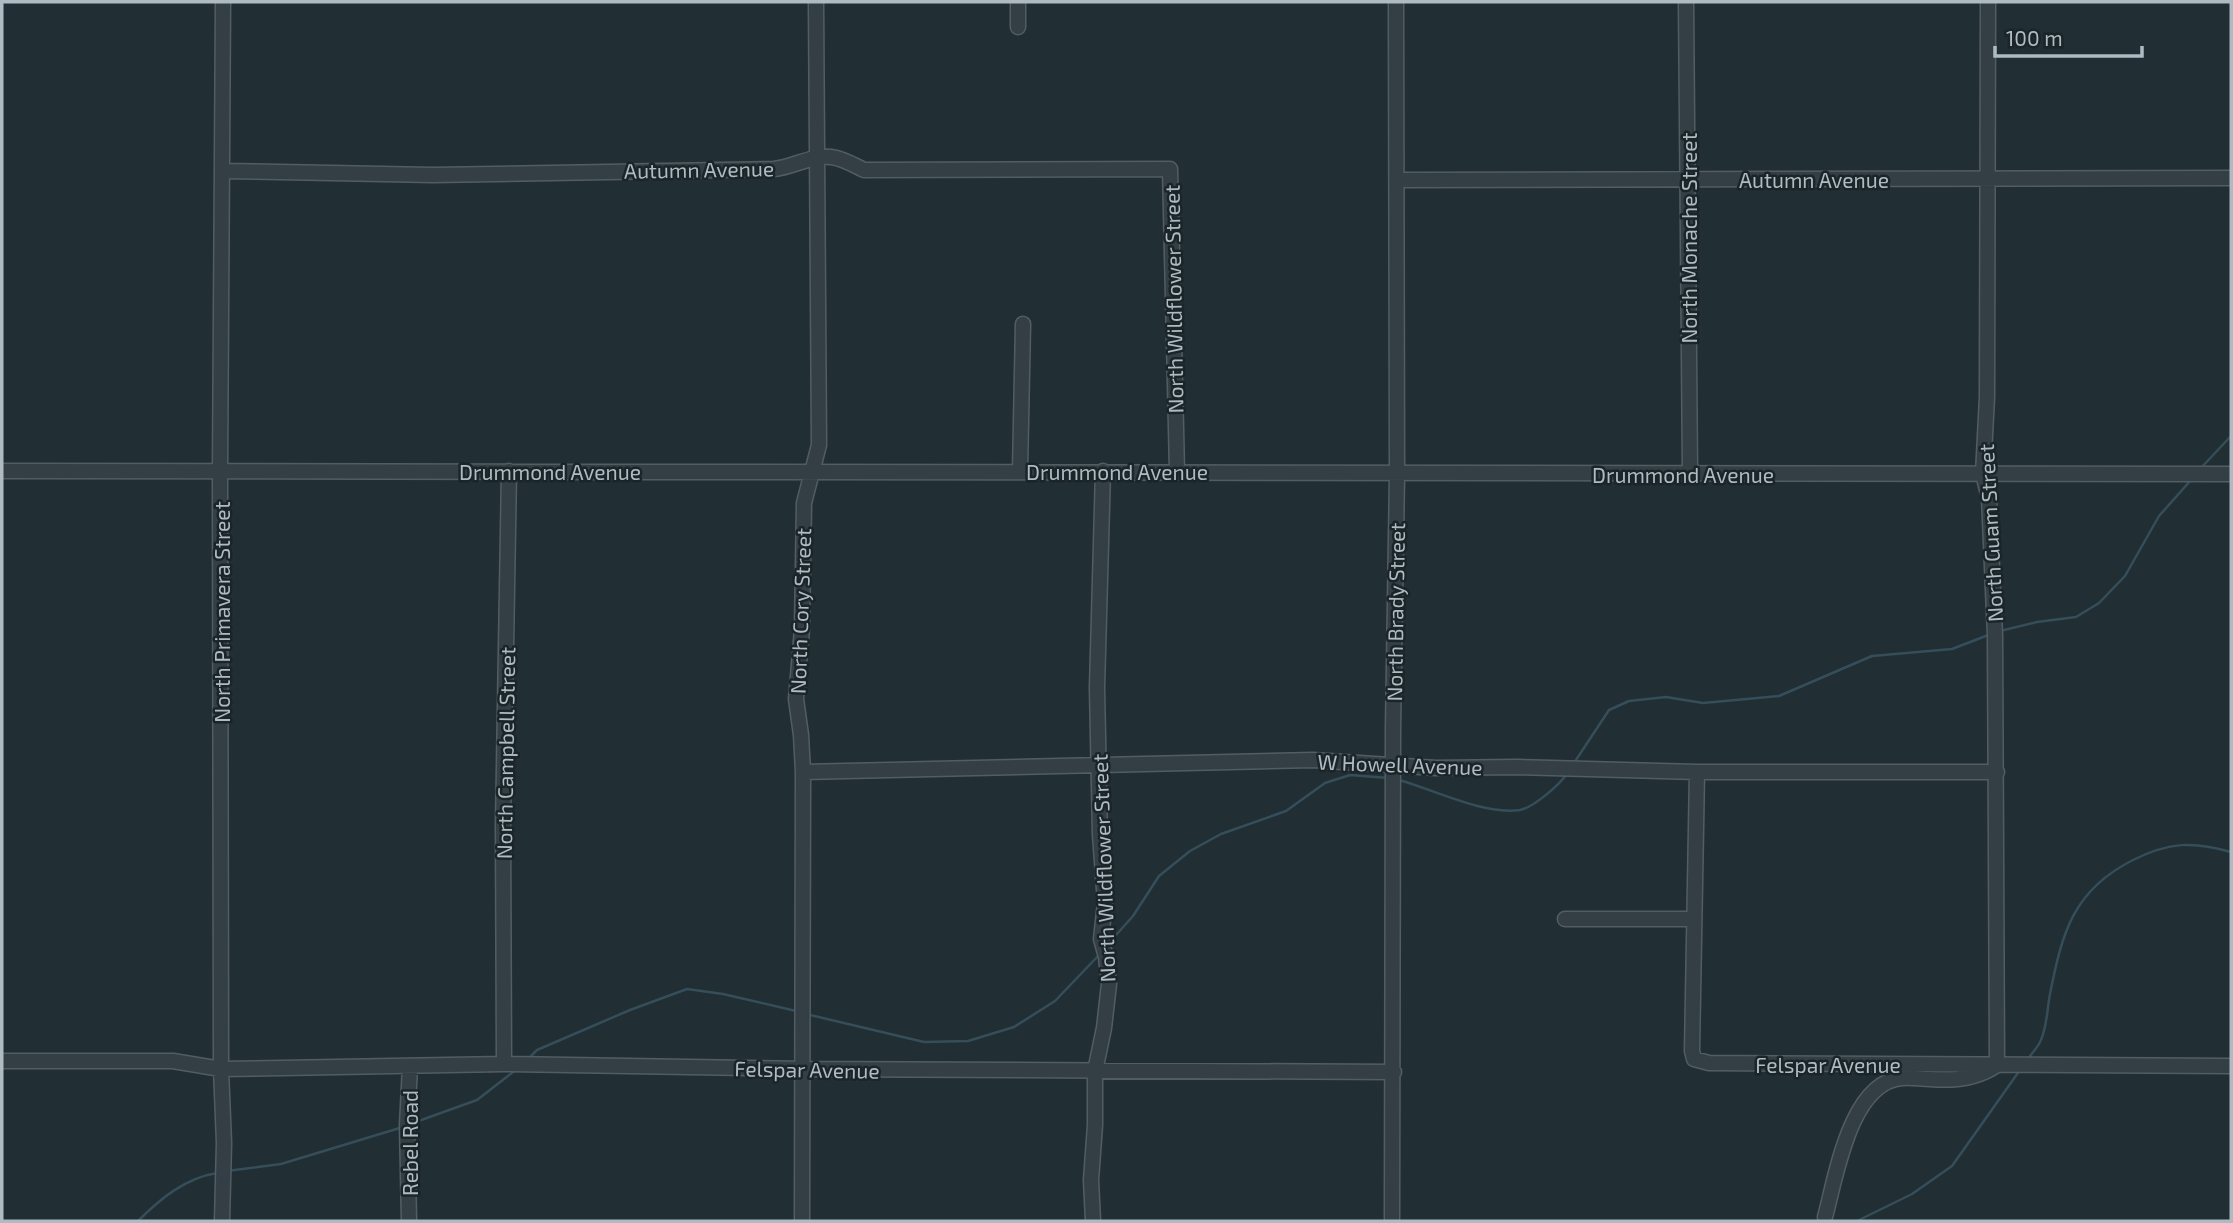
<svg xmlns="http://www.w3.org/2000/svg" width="2233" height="1223" viewBox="0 0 2233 1223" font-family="'Exo 2',sans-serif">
  <rect width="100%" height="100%" fill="#212e34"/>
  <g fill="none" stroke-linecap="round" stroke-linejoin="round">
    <path stroke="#364e5a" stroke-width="2.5" d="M2200,469l31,-33
      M2000,631l37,-9 39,-5 23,-14 26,-27 34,-60 32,-36
      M1574,763l35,-53 20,-9 37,-4 37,6 76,-7 93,-40 80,-7 39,-15
      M1399,780c36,10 84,35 121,30 14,-3 38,-24 47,-36
      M1108,944l25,-28 26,-40 31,-25 31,-17 65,-23 39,-28 25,-8 39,3
      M806,1014l118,28 44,-1 46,-14 41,-26 44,-46
      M2028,1059c4,-6 9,-11 12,-17 7,-13 7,-33 10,-48 12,-61 23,-104 83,-134 36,-18 60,-19 98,-8
      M527,1060l10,-10 93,-40 57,-21 36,5 73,17
      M413,1123l64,-23 40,-31
      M227,1171l54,-7 122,-37
      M138,1221c22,-22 47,-43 79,-48
      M1857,1221l55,-27 40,-28 68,-96"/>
    <defs>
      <path id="minor" d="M1686,2l4,471
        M1018,27v-25
        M224,171l209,4 341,-6c20,-2 37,-14 57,-12 11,1 23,8 33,13l306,-1 7,302
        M1397,180l834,-2
        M2,471l2229,3
        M1020,471l3,-147
        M803,772l510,-12 123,8 80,-1 181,5h300
        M1697,772l-5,279 2,8 15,4 522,3
        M1565,919h129
        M2,1061h171l48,8 283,-5 299,5 591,3
        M504,1064l-1,-239 6,-354
        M1825,1217c11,-40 25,-135 77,-139 9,-1 19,1 28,1 23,2 47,0 67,-14l-2,-429 -6,-138 -6,-24 4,-77 1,-395
        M222,1221l2,-78 -3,-74 -1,-598 3,-469
        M409,1221l-2,-96 3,-59
        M802,1221l1,-449 -2,-37 -5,-36 6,-70 2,-126 15,-58 -3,-443
        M1093,1221l-2,-41 4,-55v-54l9,-43 5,-44 -3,-27 -5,-18 4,-36 -5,-68 -3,-147 6,-217
        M1392,1221l1,-493 4,-253 -1,-473"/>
    </defs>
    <use href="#minor" stroke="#525d63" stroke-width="17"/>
    <use href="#minor" stroke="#343f45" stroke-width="14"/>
  </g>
  <g text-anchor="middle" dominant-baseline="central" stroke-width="5" stroke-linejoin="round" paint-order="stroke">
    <g font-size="21" fill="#aebbc2" stroke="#1a2429">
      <text transform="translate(699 169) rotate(-1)">Autumn Avenue</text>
      <text x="1814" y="179">Autumn Avenue</text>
      <text transform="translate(1688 238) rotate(-90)">North Monache Street</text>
      <text transform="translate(1173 299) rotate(-91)">North Wildflower Street</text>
      <text x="550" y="471">Drummond Avenue</text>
      <text x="1117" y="471">Drummond Avenue</text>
      <text x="1683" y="474">Drummond Avenue</text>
      <text transform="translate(1990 533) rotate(-93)">North Guam Street</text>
      <text transform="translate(800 611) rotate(-88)">North Cory Street</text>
      <text transform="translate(221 612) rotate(-90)">North Primavera Street</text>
      <text transform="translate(1395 612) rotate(-89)">North Brady Street</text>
      <text transform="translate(505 753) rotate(-89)">North Campbell Street</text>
      <text transform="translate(1400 764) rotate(2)">W Howell Avenue</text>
      <text transform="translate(1103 868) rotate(-92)">North Wildflower Street</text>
      <text x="1828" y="1064">Felspar Avenue</text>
      <text transform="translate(807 1069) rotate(1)">Felspar Avenue</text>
      <text transform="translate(409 1143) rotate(-90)">Rebel Road</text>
    </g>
  </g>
  <rect width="2233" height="1223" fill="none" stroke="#aebbc2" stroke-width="7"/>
  <path d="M1995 46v10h147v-10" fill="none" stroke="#aebbc2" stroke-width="3.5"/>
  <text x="2006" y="46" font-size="21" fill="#aebbc2" stroke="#1a2429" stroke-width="5" paint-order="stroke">100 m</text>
</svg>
